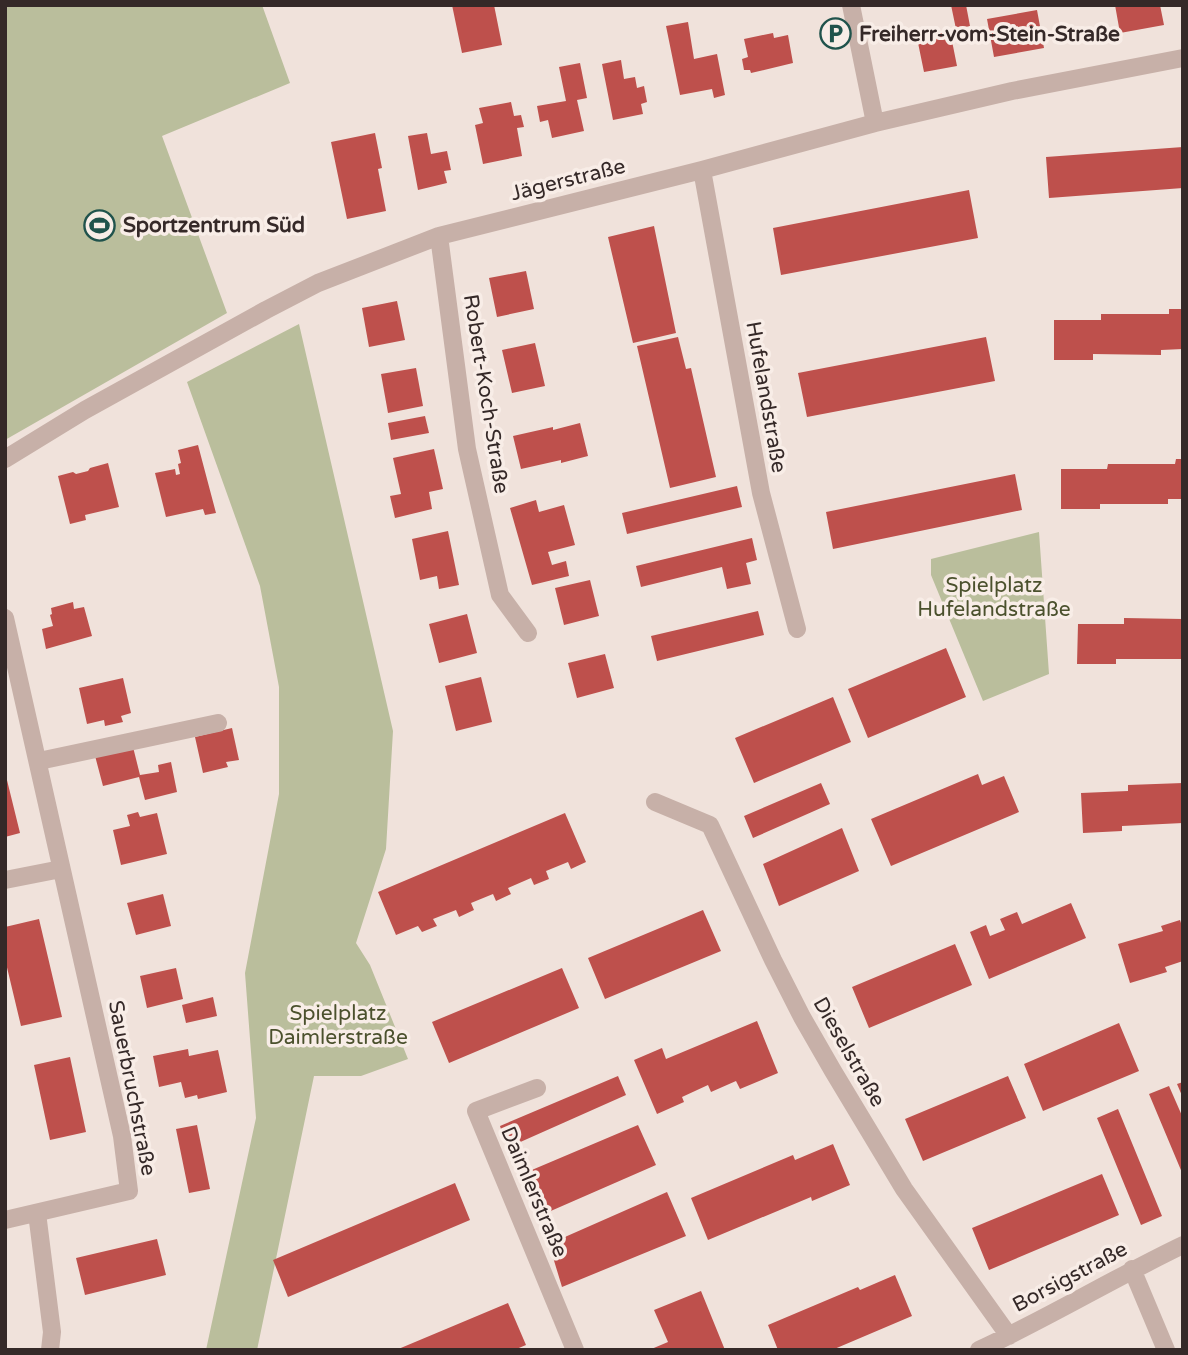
<svg xmlns="http://www.w3.org/2000/svg" width="1188" height="1355" viewBox="0 0 1188 1355" font-family="'Varela Round',sans-serif">
  <rect width="100%" height="100%" fill="#f0e2db"/>
  <path fill="#babe9c" d="M5,5h257l28,78 -128,53 65,177 -222,127z
    M299,324l94,407 -7,118 -30,94 14,22 38,94 -47,17h-47l-57,274h-51l50,-232 -11,-145 34,-179v-107l-19,-101 -73,-204z
    M1039,532l10,142 -66,27 -52,-126v-16z"/>
  <path fill="#be504c" d="M452,5h42l8,40 -40,8z
    M951,5h15l4,21 -14,3z
    M1115,5h45l4,20 -44,8z
    M1037,10l7,38 -50,9 -7,-38z
    M688,22l6,37 23,-5 8,41 -11,3 -2,-9 -32,6 -14,-69z
    M950,31l7,35 -33,6 -7,-34z
    M773,33l1,5 14,-3 5,28 -42,10 -1,-3h-6l-2,-11 6,-2 -4,-18z
    M621,60l3,19 11,-2 2,11 7,-2 3,16 -6,2 2,10 -30,6 -11,-56z
    M580,63l7,35 -10,2 7,31 -32,7 -4,-18 -8,2 -3,-16 29,-5 -7,-34z
    M511,102l3,14 7,-1 3,12 -7,1 5,28 -39,8 -8,-39 8,-2 -4,-15z
    M375,133l7,35 -4,1 8,42 -39,8 -16,-77z
    M427,133l4,21 16,-3 4,19 -7,1 3,12 -29,7 -10,-54z
    M1183,147v41l-134,10 -3,-41z
    M969,190l9,48 -197,37 -8,-47z
    M654,226l22,107 -43,10 -25,-106z
    M526,271l8,38 -37,8 -8,-39z
    M397,301l8,39 -36,7 -7,-39z
    M1169,309h14v40l-22,1v5l-68,-1v6h-39v-40h47v-6h68z
    M678,337l8,32 5,-1 25,109 -46,11 -33,-142z
    M986,337l9,44 -188,36 -9,-44z
    M535,343l10,43 -33,7 -10,-43z
    M416,368l7,38 -35,7 -7,-39z
    M425,416l4,17 -38,7 -3,-17z
    M580,423l8,33 -27,7v-3l-40,9 -8,-33 40,-9v3z
    M198,445l18,68 -11,2 -2,-6 -37,8 -11,-44 20,-4 1,6 4,-1 -2,-10 3,-1 -3,-13z
    M434,449l9,40 -14,3 3,17 -37,9 -5,-22 11,-2 -8,-36z
    M1176,459h7v40h-15v5h-68v5h-39v-40h46l1,-5h67z
    M108,463l11,44 -34,8 1,5 -16,4 -12,-48 15,-4 3,2 12,-3 2,-3z
    M1015,474l7,36 -189,39 -7,-37z
    M737,486l5,21 -115,27 -5,-21z
    M536,500l3,12 25,-7 11,40 -27,7 4,13 14,-4 3,15 -37,9 -22,-77z
    M448,531l11,54 -20,4 -2,-13 -17,4 -8,-41z
    M752,538l5,22 -11,3 5,21 -24,5 -5,-22 -81,20 -5,-21z
    M590,580l9,36 -35,9 -9,-37z
    M73,602l1,7 10,-2 8,29 -46,13 -4,-20 11,-3 -3,-11 2,-1 -1,-6z
    M758,611l6,24 -107,26 -6,-25z
    M467,614l10,39 -38,10 -10,-39z
    M1124,618l59,1v40h-67v5h-39l1,-40h46z
    M946,648l20,49 -98,41 -20,-49z
    M605,654l9,34 -37,10 -9,-35z
    M481,677l11,45 -36,9 -11,-45z
    M123,678l8,35 -10,3 2,6 -18,4 -1,-6 -17,4 -8,-36z
    M833,697l18,45 -97,41 -19,-45z
    M232,728l7,32 -13,2 2,5 -25,6 -8,-36z
    M132,743l8,32 19,-3 -1,-7 13,-3 6,30 -32,8 -6,-23 -36,9 -9,-34z
    M5,772l15,61 -15,4z
    M978,774l4,11 22,-9 15,36 -128,54 -20,-47z
    M821,783l9,21 -77,34 -9,-22z
    M1183,783v40l-61,3v5l-39,2 -2,-40 47,-2v-6z
    M138,812l2,5 17,-4 10,41 -46,11 -8,-35 17,-4 -3,-11z
    M565,813l21,49 -15,7 -3,-7 -22,9 3,8 -15,6 -3,-7 -23,10 3,6 -15,7 -3,-7 -22,9 3,7 -15,7 -3,-7 -23,9 4,7 -15,6 -4,-6 -22,9 -18,-43z
    M842,828l17,43 -80,35 -16,-42z
    M163,894l8,32 -35,9 -9,-32z
    M1071,903l15,35 -97,41 -19,-47 16,-7 4,11 15,-6 -5,-11 17,-7 5,12z
    M703,910l18,41 -116,48 -17,-41z
    M39,919l23,98 -41,9 -16,-67v-32z
    M1180,920l1,3 2,-1v39l-18,6 2,5 -37,11 -12,-39 45,-13 -2,-5z
    M955,944l17,41 -103,43 -17,-41z
    M176,968l7,31 -36,9 -7,-32z
    M562,968l17,40 -130,55 -17,-41z
    M213,997l4,19 -31,7 -4,-18z
    M757,1021l21,52 -38,16 -4,-8 -25,11 -3,-7 -26,12 2,5 -27,12 -23,-54 28,-12 4,11z
    M1119,1023l20,48 -96,40 -19,-47z
    M188,1049l1,7 29,-6 9,42 -29,7 -1,-4 -12,3 -4,-16 -22,5 -6,-31z
    M70,1057l16,75 -36,8 -16,-75z
    M618,1076l8,19 -119,53 -7,-22z
    M1008,1076l18,42 -103,43 -18,-42z
    M1183,1082v16l-6,-14z
    M1169,1086l14,32v57l-34,-81z
    M1118,1109l44,107 -21,9 -44,-107z
    M197,1125l13,64 -21,4 -13,-64z
    M638,1125l18,40 -119,52 -17,-42z
    M833,1144l17,41 -38,16 -1,-4 -103,43 -17,-42 102,-43 2,5z
    M1102,1174l17,41 -130,55 -17,-42z
    M455,1183l15,37 -182,77 -15,-37z
    M667,1192l19,44 -124,51 -13,-43z
    M157,1239l9,36 -81,20 -9,-37z
    M895,1275l17,41 -80,34h-54l-10,-25 90,-38 2,3z
    M701,1291l24,59h-76l19,-8 -14,-32z
    M508,1303l18,42 -12,5h-118z"/>
  <g fill="none" stroke-linecap="round" stroke-linejoin="round">
    <path stroke="#c7b0a8" stroke-width="18" d="M851,5l24,118
      M702,170l59,323 36,136
      M439,236l28,213 33,146 28,38
      M5,459l80,-49 181,-100 52,-27 121,-47 263,-66 173,-47 137,-32 171,-33
      M5,618l117,518 7,55 -124,29
      M39,761l179,-38
      M655,802l55,23 63,135 29,57 31,54 71,118 105,147
      M5,880l56,-11
      M537,1088l-61,23 99,239
      M37,1213l15,119 -2,18
      M1132,1269l34,81
      M979,1350c69,-32 135,-72 204,-105"/>
  </g>
  <defs>
    <symbol id="parking-ring" viewBox="-11 -11 22 22"><circle r="9.5" fill="#f8ede7" stroke="#20534c" stroke-width="1.5"/><path d="M-3.5-5.5H1a3.5 3.5 0 0 1 0 7H-1V5.5H-3.5ZM-1-3.4V-.6H.8a1.4 1.4 0 0 0 0-2.8Z" fill="#20534c"/></symbol>
    <symbol id="stadium-ring" viewBox="-11 -11 22 22"><circle r="9.5" fill="#f8ede7" stroke="#20534c" stroke-width="1.5"/><path d="M0-5a6.5 5 0 1 0 0 10a6.5 5 0 1 0 0-10ZM-3.5-1.8h7v3.6h-7Z" fill="#20534c"/></symbol>
  </defs>
  <g fill-rule="evenodd">
    <use href="#parking-ring" x="818" y="16" width="35" height="35"/>
    <use href="#stadium-ring" x="82" y="208" width="35" height="35"/>
  </g>
  <g text-anchor="middle" dominant-baseline="central" stroke-width="7" stroke-linejoin="round" paint-order="stroke">
    <g font-size="21" font-weight="bold" fill="#352928" stroke="#f8ede7" text-anchor="start">
      <text x="859" y="34">Freiherr-vom-Stein-Straße</text>
      <text x="123" y="225">Sportzentrum Süd</text>
    </g>
    <g font-size="21" fill="#352928" stroke="#f8ede7">
      <text transform="translate(568 180) rotate(-14)">Jägerstraße</text>
      <text transform="translate(486 394) rotate(81)">Robert-Koch-Straße</text>
      <text transform="translate(766 397) rotate(80)">Hufelandstraße</text>
      <text transform="translate(849 1052) rotate(60)">Dieselstraße</text>
      <text transform="translate(132 1088) rotate(79)">Sauerbruchstraße</text>
      <text transform="translate(534 1192) rotate(67)">Daimlerstraße</text>
      <text transform="translate(1070 1277) rotate(-28)">Borsigstraße</text>
    </g>
    <g font-size="21" fill="#4b512d" stroke="#f8ede7">
      <text x="994" y="585">Spielplatz<tspan x="994" dy="24">Hufelandstraße</tspan></text>
      <text x="338" y="1013">Spielplatz<tspan x="338" dy="24">Daimlerstraße</tspan></text>
    </g>
  </g>
  <rect width="1188" height="1355" fill="none" stroke="#352928" stroke-width="14"/>
</svg>
